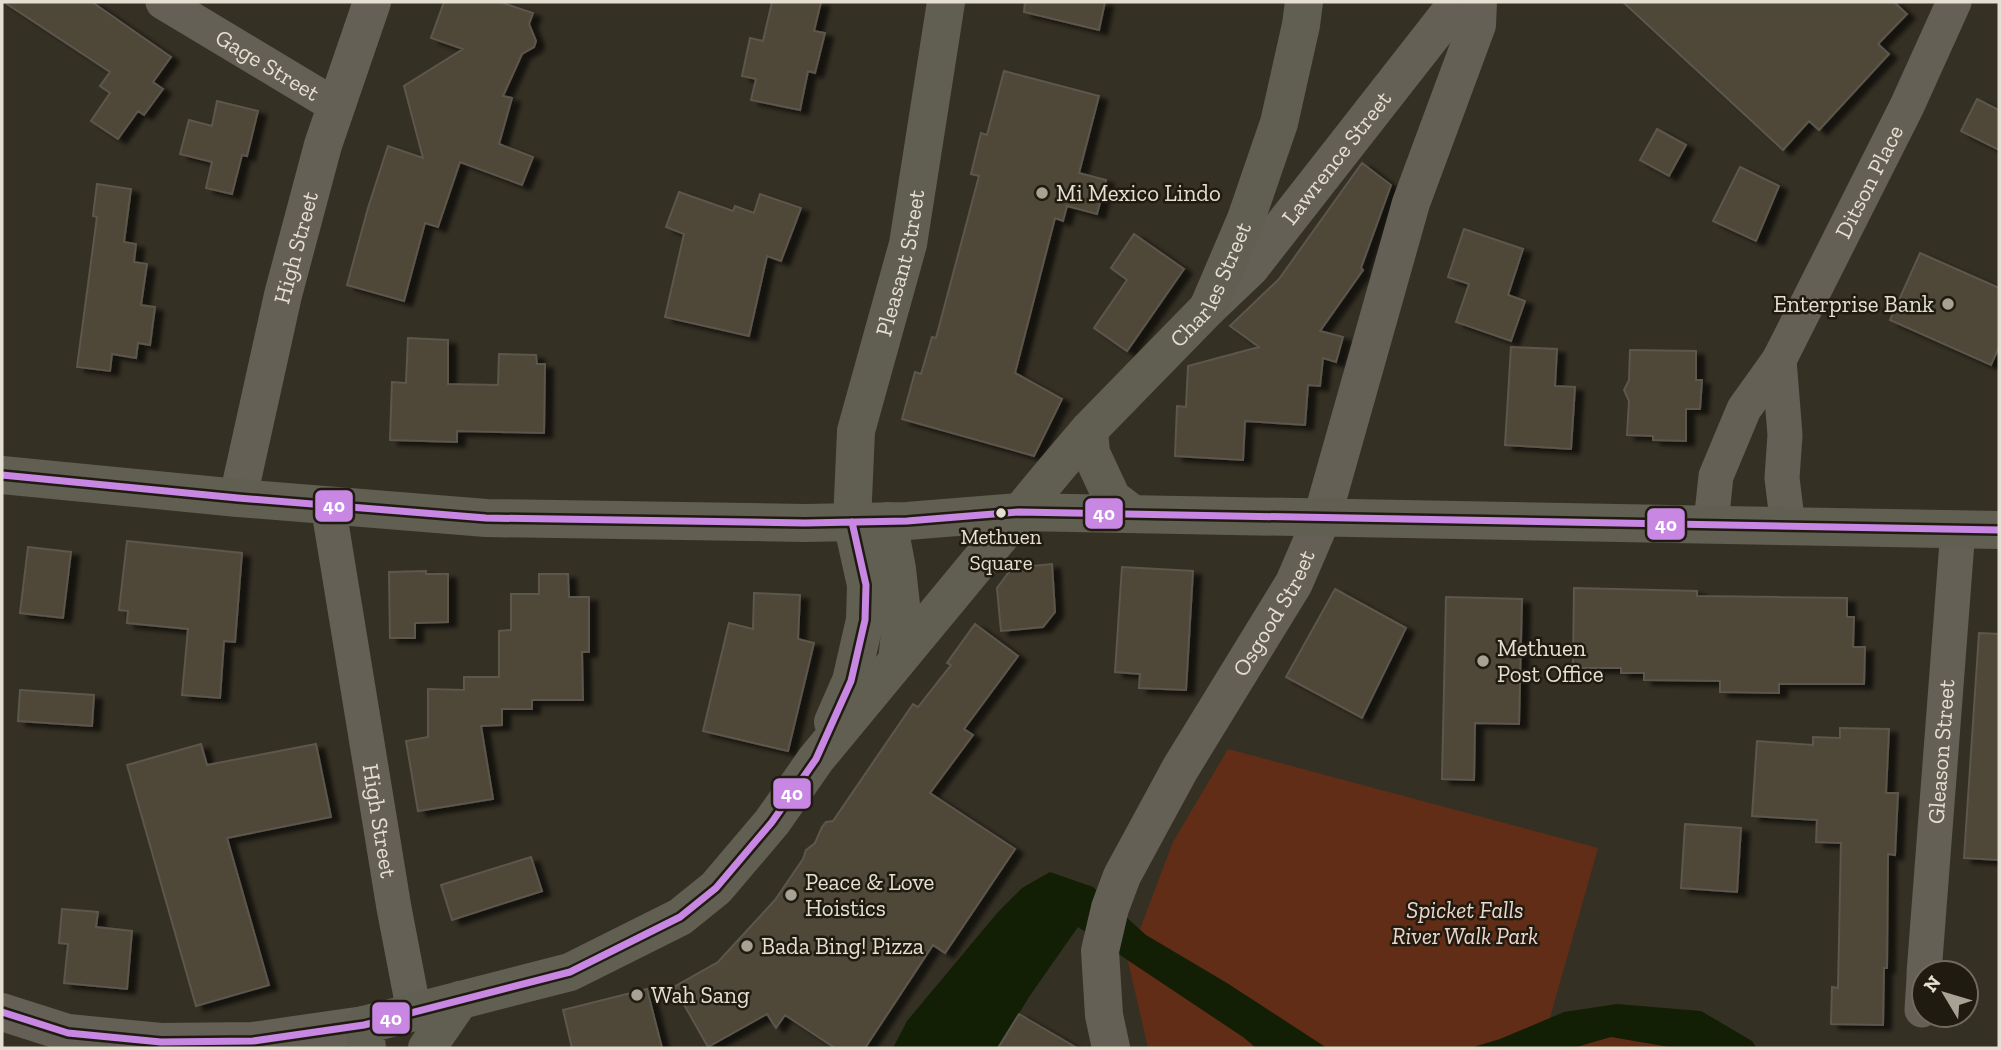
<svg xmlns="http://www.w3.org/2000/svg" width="2001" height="1050" font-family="'Zilla Slab',serif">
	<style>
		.green { fill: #622d16 }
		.water { fill: #131f05 }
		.building { fill: #504638; stroke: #5c564d; stroke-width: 2; filter: url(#shadow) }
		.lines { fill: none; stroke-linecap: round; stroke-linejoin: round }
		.minor { stroke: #646056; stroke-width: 35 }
		.tertiary { stroke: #646056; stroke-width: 38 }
		.secondary { stroke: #646056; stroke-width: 38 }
		.primary { stroke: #615e52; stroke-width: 38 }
		.bus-1-casing { stroke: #201b11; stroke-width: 12 }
		.bus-1 { stroke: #c787e3; stroke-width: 7 }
		.poi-dot { fill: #a7a294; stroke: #201b11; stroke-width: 2.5 }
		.bus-dot { fill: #e5dfd1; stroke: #201b11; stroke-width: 2.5 }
		.labels { text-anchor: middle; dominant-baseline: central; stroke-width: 5; stroke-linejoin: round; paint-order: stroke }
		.bus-label { font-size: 21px; fill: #e5dfd1; stroke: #201b11 }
		.street-label { font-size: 23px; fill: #e5dfd1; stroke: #201b11 }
		.poi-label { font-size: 23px; fill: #e5dfd1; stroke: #201b11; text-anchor: start }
		.park-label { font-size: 23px; font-style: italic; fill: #efd6cc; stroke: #201b11 }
		.line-badge { stroke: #201b11; stroke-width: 2.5 }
		.badge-label { font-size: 19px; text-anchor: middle; font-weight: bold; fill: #fff }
	</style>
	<defs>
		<filter id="shadow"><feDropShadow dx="8" dy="4.5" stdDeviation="2" flood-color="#0009"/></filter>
	</defs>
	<rect width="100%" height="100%" fill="#353024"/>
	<!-- green -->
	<path class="green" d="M1228,749L1598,848L1545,1035L1576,1019L1730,1048H1148L1128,961L1173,842Z"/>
	<!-- water -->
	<path class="water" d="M1050,872L1093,887L1146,935L1227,983L1327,1048H1256L1243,1037L1078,927L1029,997L998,1048H893L907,1021L998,912L1022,888Z
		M1617,1004L1701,1011L1752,1041L1757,1048H1675L1611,1037L1573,1048H1470L1500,1039L1564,1012Z"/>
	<!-- building -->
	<path class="building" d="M4,2H92L171,57L153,82L163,89L144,115L138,111L118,139L91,121L110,93L100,86L110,72Z
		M444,2H500L533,13L529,24L536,41L534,47L522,54L503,96L512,98L499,144L533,157L522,185L460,162L438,227L425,223L404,301L347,285L368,208L388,146L423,158L404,86L463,49L431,38Z
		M772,2H821L814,31L825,33L815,73L808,71L800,110L751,100L756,79L742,76L750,38L763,41Z
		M1025,2H1105L1099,30L1024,12Z
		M1623,2H1894L1907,14L1878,44L1889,54L1819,130L1809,121L1783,150Z
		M1004,71L1099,96L1079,173L1106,180L1097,214L1067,206L1063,221L1055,218L1015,373L1062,399L1034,456L902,419L915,372L921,374L932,337L936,338L979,176L971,174L981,133L987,135Z
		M1977,99L1999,110V150L1961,131Z
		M217,101L258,111L247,156L242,155L232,194L206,188L212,162L180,154L189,120L212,126Z
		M1657,129L1686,145L1669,176L1640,160Z
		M1362,163L1391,185L1361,268L1363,270L1320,331L1343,337L1336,362L1323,358L1320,386L1308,385L1305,425L1245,421L1243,460L1175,456L1177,406L1186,407L1188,366L1259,347L1230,326L1279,279Z
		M1740,167L1779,186L1756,241L1713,221Z
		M97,184L131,189L124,242L136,244L134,262L147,264L141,305L155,307L150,345L138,343L136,358L112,354L110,371L77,367L97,217L93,216Z
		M679,192L733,211L735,206L754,213L760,194L801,208L781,261L767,256L749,336L665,317L684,234L666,227Z
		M1464,229L1523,249L1508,295L1525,301L1511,341L1456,322L1469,284L1448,277Z
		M1134,234L1184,269L1127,351L1094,328L1127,280L1111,268Z
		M1920,253L1999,288V347L1991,365L1890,320Z
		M408,338L448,340V384L498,385L499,354L536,355L537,364H545L544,433L457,431V442L390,440L392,382L406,383Z
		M1511,347L1557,349L1555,386L1575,387L1571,449L1505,445Z
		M1630,350L1696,351V380H1702L1700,409H1686V441L1653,440V436L1627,435L1629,401L1624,390L1629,380Z
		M127,541L242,553L235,642L224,641L220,698L182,695L188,629L127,623L128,611L119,610Z
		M28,547L71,552L63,618L20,613Z
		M1052,564L1055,612L1043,627L1001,631L997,588L1012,568Z
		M1122,567L1193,571L1186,690L1139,688L1140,674L1115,672Z
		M426,571V574H448V622L415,623V638H390L389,572Z
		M539,574H568L569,597H589V652H582L583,700H532V709H502V725L481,726L493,799L418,811L406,741L428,737V689L464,690V677H499V631L511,630V594H539Z
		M1574,588L1697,591V596L1847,598V617H1854L1853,647H1865L1864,684H1779V693L1720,692V681L1644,680V673H1621V668H1573Z
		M1335,589L1406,628L1362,718L1286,677Z
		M754,593L800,595L798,639L814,643L788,751L703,731L729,623L753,629Z
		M1446,597L1522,599L1519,724L1475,723L1474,780L1442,779Z
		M975,624L1018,656L964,729L973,735L930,793L1015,849L945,953L933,945L865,1048H835L785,1015L776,1028L767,1014L708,1047L674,987L718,962L775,900L803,859L806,850L815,843L822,827L826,822L833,821L913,704L918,707L951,665L947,663Z
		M1979,633L1999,634V860L1964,858Z
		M20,690L94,695L92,726L18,721Z
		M1840,728L1889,729L1886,793H1898L1895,855L1888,854L1887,968H1884L1883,1025L1831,1024L1832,987L1838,988L1841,843L1816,842L1817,820L1752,816L1757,741L1813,745V737L1840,738Z
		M201,744L207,765L316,744L331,817L227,838L269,985L196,1006L127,765Z
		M1685,824L1741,828L1737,892L1681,888Z
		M531,857L542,891L452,920L441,885Z
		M62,909L98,912L96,927L132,931L127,989L64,983L68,944L59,943Z
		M647,989L662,1048H572L563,1010Z
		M1019,1014L1077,1048H998Z"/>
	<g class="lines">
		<!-- minor -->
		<g class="minor">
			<path id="s1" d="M163,2L336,106"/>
			<path d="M1779,360L1785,435L1782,478L1788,527"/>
			<path id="s2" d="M328,505L394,908L414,1012"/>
			<path id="s3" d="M1711,523L1716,476L1744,409L1779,360L1907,106L1954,2"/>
			<path id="s4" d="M1924,973L1958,529"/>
			<path d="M1922,1010L1924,978"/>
		</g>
		<!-- tertiary -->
		<path class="tertiary" id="s5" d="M238,498L283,295L323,145L372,2"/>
		<!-- secondary -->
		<g class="secondary">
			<path id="s6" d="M1208,308L1250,268L1458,2"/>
			<path d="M2,1012L68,1033L161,1042L253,1041L364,1025"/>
			<path id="s7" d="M1111,1048L1104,1015L1100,951L1110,908L1122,876L1180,769L1294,583L1322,518L1411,203L1477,25L1478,2"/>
		</g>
		<!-- primary -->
		<g class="primary">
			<path d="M1089,430L1091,453L1112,498L1133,514"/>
			<path d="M2,475L238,498L486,518L805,523L907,521L1019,512L1999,530"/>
			<path d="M888,521L897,569L902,614L897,661"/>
			<path id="s8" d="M833,722L851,681L865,620L866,585L852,522L856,431L908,244L946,2"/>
			<path id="s9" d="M367,1048L364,1025L570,972L680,917L716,888L772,822L816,759L1055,470L1089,430L1208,308L1246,219L1279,123L1301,25L1304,2"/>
			<path d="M427,1048L460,1000"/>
		</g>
		<!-- bus-1 casing -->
		<g class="bus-1-casing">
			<path id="bus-1" d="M2,475L238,498L486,518L805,523L907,521L1019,512L1999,530
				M2,1012L68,1033L161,1042L253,1041L364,1025L570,972L680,917L716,888L772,822L816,759L851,681L865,620L866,585L852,522"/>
		</g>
		<!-- bus-1 -->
		<use href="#bus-1" class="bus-1"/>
	</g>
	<!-- markers -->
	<g class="poi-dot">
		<circle cx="1042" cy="193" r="7"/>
		<circle cx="1948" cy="304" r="7"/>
		<circle cx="1483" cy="661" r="7"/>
		<circle cx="791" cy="895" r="7"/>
		<circle cx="747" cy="946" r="7"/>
		<circle cx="637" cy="995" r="7"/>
	</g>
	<circle class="bus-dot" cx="1001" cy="513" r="6"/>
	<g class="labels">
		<!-- bus labels -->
		<g class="bus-label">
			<text x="1001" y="536">Methuen<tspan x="1001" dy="26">Square</tspan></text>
		</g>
		<!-- street labels -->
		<g class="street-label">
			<text stroke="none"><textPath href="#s1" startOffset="122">Gage Street</textPath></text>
			<text stroke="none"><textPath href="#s6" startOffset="198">Lawrence Street</textPath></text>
			<text stroke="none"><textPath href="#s3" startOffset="380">Ditson Place</textPath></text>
			<text stroke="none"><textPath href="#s5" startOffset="257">High Street</textPath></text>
			<text stroke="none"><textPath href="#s8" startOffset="472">Pleasant Street</textPath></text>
			<text stroke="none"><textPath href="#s9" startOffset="1188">Charles Street</textPath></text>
			<text stroke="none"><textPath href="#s7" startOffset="480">Osgood Street</textPath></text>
			<text stroke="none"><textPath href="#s4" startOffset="222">Gleason Street</textPath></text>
			<text stroke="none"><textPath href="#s2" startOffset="320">High Street</textPath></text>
		</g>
		<!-- poi labels -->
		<g class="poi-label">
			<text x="1056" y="193">Mi Mexico Lindo</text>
			<text x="1934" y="304" text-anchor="end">Enterprise Bank</text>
			<text x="1497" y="648">Methuen<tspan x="1497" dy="26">Post Office</tspan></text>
			<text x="805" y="882">Peace &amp; Love<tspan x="805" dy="26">Hoistics</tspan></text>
			<text x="761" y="946">Bada Bing! Pizza</text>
			<text x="651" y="995">Wah Sang</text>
		</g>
		<!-- park labels -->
		<g class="park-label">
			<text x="1465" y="910">Spicket Falls<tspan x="1465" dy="26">River Walk Park</tspan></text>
		</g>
	</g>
	<g class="line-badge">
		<rect x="314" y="489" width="40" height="34" rx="7" fill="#c787e3"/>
		<rect x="1084" y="497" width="40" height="33" rx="7" fill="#c787e3"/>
		<rect x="1646" y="507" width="40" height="34" rx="7" fill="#c787e3"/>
		<rect x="772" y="777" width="40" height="33" rx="7" fill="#c787e3"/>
		<rect x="371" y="1001" width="40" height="34" rx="7" fill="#c787e3"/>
	</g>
	<g class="badge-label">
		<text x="334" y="512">40</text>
		<text x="1104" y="520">40</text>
		<text x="1666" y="531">40</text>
		<text x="792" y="800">40</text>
		<text x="391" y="1025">40</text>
	</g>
	<!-- border -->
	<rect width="2001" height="1050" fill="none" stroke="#e5dfd1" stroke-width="7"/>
	<!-- north arrow -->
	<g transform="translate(1945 994) rotate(308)"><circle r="33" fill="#201b11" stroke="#6f695e" stroke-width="2"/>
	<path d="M0-5L12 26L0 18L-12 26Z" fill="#a7a294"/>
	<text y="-10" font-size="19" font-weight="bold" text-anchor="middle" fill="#e5dfd1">N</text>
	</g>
</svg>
